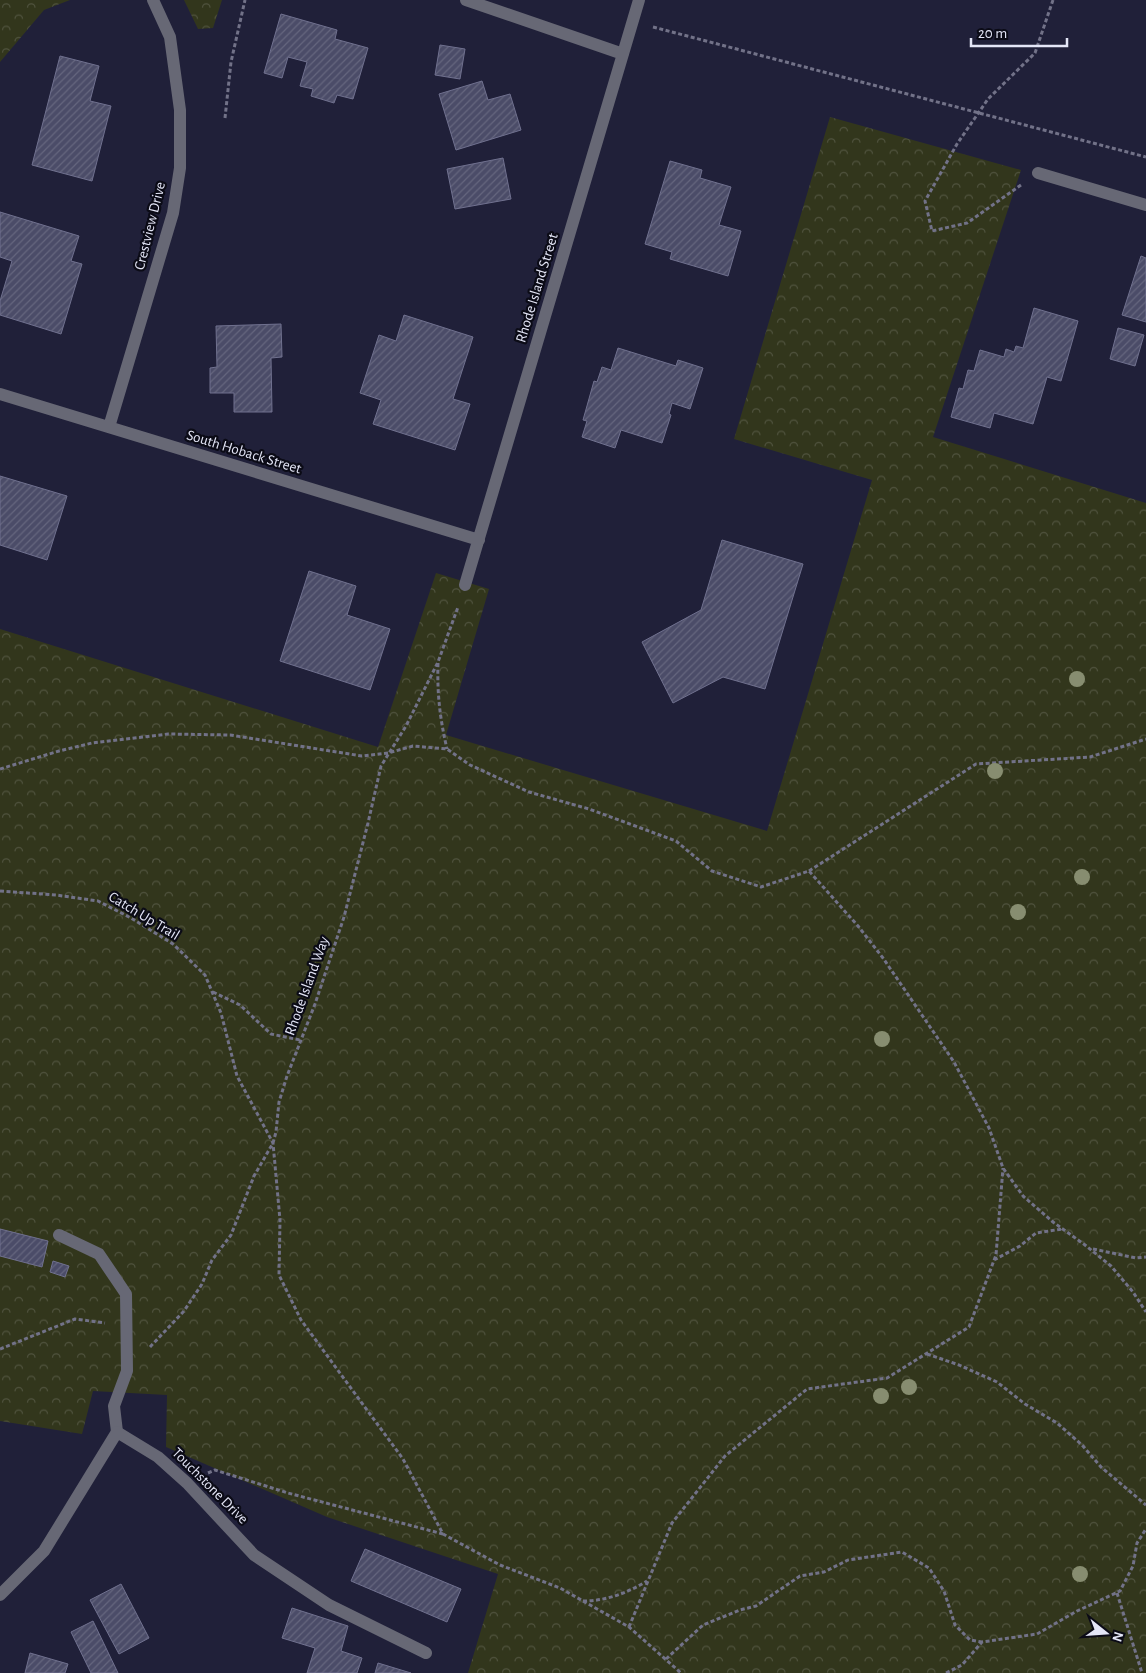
<svg xmlns="http://www.w3.org/2000/svg" width="1146" height="1673" font-family="'Alegreya Sans',sans-serif">
	<style>
		.park { fill: url(#park-crowns) }
		.building { fill: url(#building-hatch); stroke: #70718f }
		.lines { fill: none; stroke-linecap: round; stroke-linejoin: round }
		.path { stroke: #727288; stroke-width: 3; stroke-dasharray: 4 2.5; stroke-linecap: butt }
		.service { stroke: #676875; stroke-width: 12 }
		.minor { stroke: #676875; stroke-width: 12 }
		.tree { fill: #878d70 }
		.labels { text-anchor: middle; dominant-baseline: central; stroke-width: 4.5; stroke-linejoin: round; paint-order: stroke }
		.street-label { font-size: 15px; fill: #e4e6f7; stroke: #0b0b16 }
	</style>
	<defs>
		<pattern id="park-crowns" width="20" height="18" patternUnits="userSpaceOnUse" patternTransform="scale(1.25)"><rect width="20" height="18" fill="#32361c"/><path d="M2 6a3 3 0 1 1 6 0M12 15a3 3 0 1 1 6 0" fill="none" stroke="#50533e"/></pattern>
		<pattern id="building-hatch" width="6" height="6" patternUnits="userSpaceOnUse" patternTransform="scale(1.25)"><rect width="6" height="6" fill="#4b4c68"/><path d="M-1 1l2-2M0 6l6-6M5 7l2-2" fill="none" stroke="#65667e"/></pattern>
	</defs>
	<rect width="100%" height="100%" fill="#202039"/>
	<!-- park -->
	<path class="park" d="M0,0H70L44,10L0,62Z
		M184,0H222L213,28L198,29Z
		M830,117L1021,170L933,437L1146,503V1673H468L498,1574L327,1517L166,1447L167,1395L93,1391L82,1434L0,1421V629L378,747L436,573L489,589L446,735L767,831L872,480L734,439Z"/>
	<!-- building -->
	<path class="building" d="M281,14L337,30L335,39L368,48L353,99L337,95L334,103L311,96L313,89L300,86L307,62L288,57L282,78L264,73Z
		M440,45L465,49L460,79L435,75Z
		M60,56L99,66L90,101L111,106L92,181L32,165Z
		M482,81L488,100L510,94L521,130L456,150L439,94Z
		M503,158L511,199L455,209L447,169Z
		M670,161L702,170L700,178L731,187L719,225L741,231L728,276L670,259L672,252L645,244Z
		M0,212L79,236L71,261L82,264L61,334L0,315V301L12,261L0,257Z
		M1141,256L1146,258V322L1122,315Z
		M1034,308L1078,321L1061,381L1047,377L1033,424L994,413L990,428L951,417L959,388L963,389L968,370L974,371L980,350L1004,357L1006,349L1014,352L1016,346L1023,348Z
		M404,315L473,337L453,399L470,404L455,450L373,424L381,400L360,393L379,335L396,341Z
		M281,324L282,357L271,358L272,412H234V393H210V368L217,367L216,326Z
		M1118,328L1144,335L1135,366L1110,359Z
		M618,348L676,366L678,360L703,368L690,409L672,403L669,414L671,415L662,443L621,430L615,448L582,437L587,421L583,420L594,381L597,382L602,367L611,370Z
		M0,476L67,496L47,560L0,545Z
		M722,540L803,564L765,689L723,677L673,703L642,642L701,610Z
		M309,571L356,586L347,615L390,629L370,690L280,661Z
		M0,1229L48,1241L42,1267L0,1256Z
		M53,1261L69,1266L65,1277L50,1272Z
		M365,1549L461,1589L447,1622L351,1581Z
		M121,1584L149,1638L119,1654L90,1600Z
		M292,1608L348,1626L341,1651L362,1658L357,1673H307L315,1648L282,1638Z
		M93,1621L118,1673H91L71,1632Z
		M30,1653L68,1664L65,1673H25Z
		M378,1663L411,1673H375Z"/>
	<g class="lines">
		<!-- path -->
		<path class="path" d="M653,27L1146,157
			M225,118L231,62L245,0
			M1021,185L967,223L932,231L925,201L957,144L988,99L1035,53L1053,0
			M438,663C437,694 440,719 447,749
			M0,769L59,751L92,743L168,734L230,735L362,756L388,753L413,746L447,749L470,765L529,792L589,809L676,841L712,871L761,887L809,871L858,926L883,958L954,1062L989,1128L1003,1168L1023,1196L1053,1222L1085,1245L1111,1266L1133,1292L1146,1312
			M809,871L976,764L1090,757L1146,739
			M0,891L56,895L98,901L131,918L173,944L205,975L221,1013L237,1076L273,1143L280,1220L279,1275L301,1320L403,1459L443,1534L500,1565L560,1588L629,1627L681,1673
			M213,992L240,1005L271,1034L300,1040
			M1093,1249L1136,1258L1146,1257
			M994,1260L1020,1246L1036,1233L1062,1229
			M150,1347L184,1311L202,1284L212,1260L231,1235L254,1176L273,1143L276,1132L279,1102L287,1076L315,1004L344,917L368,823L381,766L406,726L438,662L458,607
			M0,1349L75,1319L105,1323
			M927,1354L959,1365L997,1382L1025,1404L1057,1423L1082,1445L1101,1467L1146,1505
			M208,1473L215,1470L288,1493L443,1534
			M1117,1593L1142,1673
			M583,1601C606,1601 627,1593 647,1581
			M629,1627L672,1523L725,1456L807,1389L887,1378L969,1327L996,1255L1003,1168
			M666,1659L703,1625L740,1610L756,1606L800,1576L824,1572L848,1560L902,1552L929,1568L944,1591L955,1625L970,1640L982,1642
			M946,1673L962,1665L982,1642L1037,1634L1077,1611L1120,1591L1133,1566L1137,1543L1146,1529"/>
		<!-- service -->
		<path class="service" d="M59,1235L99,1254L126,1294L127,1371L114,1406L117,1432"/>
		<!-- minor -->
		<path class="minor" d="M466,0L623,54
			M1038,173L1146,205
			M0,394L479,540
			M109,427L173,213L180,168V110L170,37L153,0
			M465,585L639,0
			M0,1595L44,1551L117,1432L158,1457L187,1483L254,1555L329,1605L426,1653"/>
	</g>
	<!-- trees -->
	<g class="tree">
		<circle cx="1077" cy="679" r="8"/>
		<circle cx="995" cy="771" r="8"/>
		<circle cx="1082" cy="877" r="8"/>
		<circle cx="1018" cy="912" r="8"/>
		<circle cx="882" cy="1039" r="8"/>
		<circle cx="909" cy="1387" r="8"/>
		<circle cx="881" cy="1396" r="8"/>
		<circle cx="1080" cy="1574" r="8"/>
	</g>
	<g class="labels">
		<!-- street labels -->
		<g class="street-label">
			<text transform="translate(150 226) rotate(-76)">Crestview Drive</text>
			<text transform="translate(537 288) rotate(-73)">Rhode Island Street</text>
			<text transform="translate(244 452) rotate(17)">South Hoback Street</text>
			<text transform="translate(144 916) rotate(31)">Catch Up Trail</text>
			<text transform="translate(307 986) rotate(-70)">Rhode Island Way</text>
			<text transform="translate(210 1486) rotate(45)">Touchstone Drive</text>
		</g>
	</g>
	<!-- north arrow -->
	<g transform="translate(1106 1633) rotate(107)" stroke="#0b0b16" stroke-width="4" paint-order="stroke">
	<path d="M0-4L9 19L0 12L-9 19Z" fill="#e4e6f7"/>
	<text y="-8" font-size="14" font-weight="bold" text-anchor="middle" fill="#e4e6f7">N</text>
	</g>
	<!-- scale -->
	<path d="M971 38v8h96v-8" fill="none" stroke="#e4e6f7" stroke-width="2.5"/>
	<text x="978" y="38" font-size="15" fill="#e4e6f7" stroke="#0b0b16" stroke-width="4" paint-order="stroke">20 m</text>
</svg>
